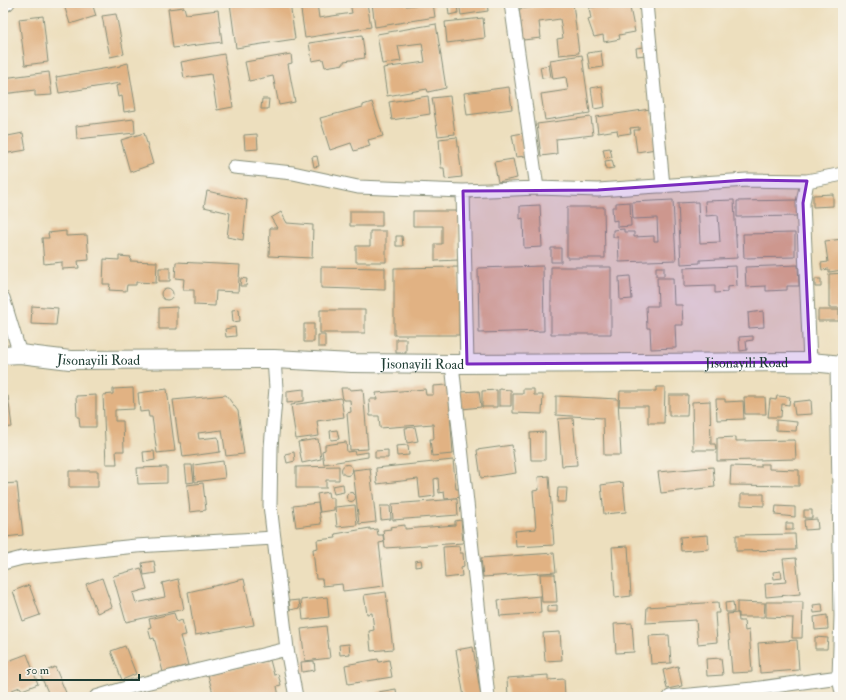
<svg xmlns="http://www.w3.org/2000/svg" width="846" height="700" font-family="'IM FELL Double Pica',serif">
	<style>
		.building { fill: #e1b283 }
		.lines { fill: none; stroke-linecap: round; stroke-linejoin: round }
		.street-casing { stroke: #868e79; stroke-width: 15 }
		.secondary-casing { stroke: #868e79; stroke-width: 20 }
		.street { stroke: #fff; stroke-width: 13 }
		.secondary { stroke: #fff; stroke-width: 18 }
		.marked { fill: #7b2cbf; fill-opacity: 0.2; stroke: #7b2cbf; stroke-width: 3; stroke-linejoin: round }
		.labels { text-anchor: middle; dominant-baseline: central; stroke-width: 3; stroke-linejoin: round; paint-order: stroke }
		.street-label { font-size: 14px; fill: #1f3d34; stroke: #f7f3e8 }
	</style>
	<rect width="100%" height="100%" fill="#f7f3e8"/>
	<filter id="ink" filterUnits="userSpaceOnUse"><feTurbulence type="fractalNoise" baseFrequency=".025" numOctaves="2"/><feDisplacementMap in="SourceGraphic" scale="8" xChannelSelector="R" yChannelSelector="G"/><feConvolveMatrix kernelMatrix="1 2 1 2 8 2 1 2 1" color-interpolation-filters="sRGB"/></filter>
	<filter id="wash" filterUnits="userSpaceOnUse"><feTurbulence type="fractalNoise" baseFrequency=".012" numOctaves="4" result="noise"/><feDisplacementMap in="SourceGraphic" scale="16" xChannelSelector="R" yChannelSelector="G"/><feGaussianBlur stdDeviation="0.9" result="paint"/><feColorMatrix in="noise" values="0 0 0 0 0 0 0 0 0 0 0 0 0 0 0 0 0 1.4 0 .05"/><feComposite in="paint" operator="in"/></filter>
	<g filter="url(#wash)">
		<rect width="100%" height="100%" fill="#eddfbe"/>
		<g id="blocks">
			<!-- building -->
			<path class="building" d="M71,3H92L96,16L70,24L64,5Z
				M230,3H290L295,39L236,48Z
				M300,3H317L319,18L352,13L350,3H367L371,27L305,38Z
				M372,3H406V6L433,3L435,17L375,27Z
				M459,3H487L488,11L461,15Z
				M519,3H540V4L520,7Z
				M573,3L579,53L559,55L557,39L563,38L560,19L539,22L541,38L523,40L519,9Z
				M598,3H607V7L620,3H629L635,32L619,35L620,39L604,42L603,35L594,37L588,20L591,19L589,8L599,6Z
				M457,5L458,13L449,15L448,6Z
				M184,7L186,14L218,10L222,42L173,48L168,9Z
				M116,14L124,54L110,57L102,16Z
				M43,16L48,62L25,65L19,19Z
				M483,18L485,38L447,43L445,22Z
				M436,24L446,88L428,92L427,89L387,96L383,68L425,62L422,43L398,46L401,61L382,64L377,34Z
				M362,35L365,58L344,61V64L325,67L323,59L312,61L309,43Z
				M644,47L645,55L637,56L636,48Z
				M601,51L603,67L590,69L587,53Z
				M224,54L233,107L217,110L211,74L184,78L181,62Z
				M291,54L292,63L288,64L295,102L279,105L273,76L249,81L245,62Z
				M582,55L590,113L545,120L541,94L568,90L566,77L553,79L550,60Z
				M128,63L136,110L124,112L122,96L118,97L116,86L120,85V83L59,93L56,77L120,66V65Z
				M549,65L551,77L542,78L540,67Z
				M49,72L52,95L35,96V90L3,94V78Z
				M602,86L605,107L594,109L591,88Z
				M509,87L512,109L467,115L464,93Z
				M428,96L430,114L392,120L389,102Z
				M450,96L455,134L438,136L432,98Z
				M262,99H269L268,109H261Z
				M372,102L383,136L368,140L370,146L354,151L351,143L330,150L320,118L363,107V105Z
				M650,109L656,149L637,152L634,130H639V127L630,128L631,133L618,135L617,130L598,133L596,117Z
				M591,117L593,135L556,139L557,154L541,156L537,124Z
				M134,119L135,133L77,139L76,126Z
				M23,133L26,150L3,154V137Z
				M144,133L153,164L130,172L121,140Z
				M523,133L526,156L516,157L512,135Z
				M257,134L258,149L245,150L244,135Z
				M457,137L462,177L445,179L444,168H441L439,139Z
				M610,148L612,157L605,158L603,149Z
				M317,156L319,166L314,167L312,157Z
				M513,159L517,178L498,182L494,162Z
				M612,160L614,168L606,169L605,161Z
				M207,191L247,200L243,240L227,237L230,213L204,207Z
				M833,194V206L813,207V195Z
				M673,200L676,260L619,262L618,237H613V230L624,229V232H634V237L654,236V241H658L657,218L633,219L632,202Z
				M734,200L737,258L700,260V263L681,264L678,203L698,202L700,243L720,242L718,215L706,216L705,201Z
				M798,200V216L737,217V201Z
				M630,202L631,226L617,227V220L613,221L612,207H616V203Z
				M540,205L542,247L524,248L523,218L520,219V206Z
				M567,207H604L605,258H567Z
				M350,211H382V226H350Z
				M413,211H459V260L435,261V244H442V226H413Z
				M281,212L287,223L313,225L312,258L269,256L270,228H277L271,218Z
				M66,231V236L87,235L89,260L78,261L79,268L62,269V262L44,264L42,238H49L48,233Z
				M370,231H386V262H356V246H370Z
				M795,233V257L744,258L743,234Z
				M396,236H402L403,246H396Z
				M843,239V270L829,272V269L822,270L821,263L828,262L825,241Z
				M551,248H561V262H551Z
				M119,256L131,257L130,261L157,262L156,283L136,282V285H127L126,291L109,290L110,284H103L104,259L119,260Z
				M176,262L240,265L238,292L216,291L215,306L194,305V290H183L184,279L175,278Z
				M798,265L799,286H787V290L766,291V286L746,287L745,267Z
				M543,266L544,331L479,333L478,268Z
				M736,266L737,286L727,287V292L715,293V286L684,287V268Z
				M321,267L385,268V290L321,288Z
				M459,267V335H394V268Z
				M551,267H611V334H551Z
				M656,267H664V276H656Z
				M159,268H170V281H159Z
				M843,273V308H829V274Z
				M630,276L632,299L620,300L619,277Z
				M241,278L247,279L246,286H240Z
				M657,278H673L674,305H682L683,325H675L676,348L651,349L650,328H647L646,306H658Z
				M815,279H821V287H815Z
				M161 294a6 6 0 1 1 12 0a6 6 0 1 1-12 0Z
				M32,306L58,308L56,325L31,324Z
				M177,307V329H159V308Z
				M239,309L240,321L233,322L232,310Z
				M320,310H365V333H320Z
				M818,310H839V321H818Z
				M763,311L764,327L749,328L748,313Z
				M304,324H314V342H304Z
				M235,327L236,336L226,337L225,329Z
				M318,335H325V347H318Z
				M753,336V340L746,341L747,350L740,351L739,337Z
				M396,339H406V353H396Z
				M448,385L453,454L432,456L430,439H434L433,424L380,428L379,416H370L369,399H377L376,393L425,389L426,395H433V386Z
				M656,387H665L664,423H648V406H619L620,391H656Z
				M133,388L134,409L115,410V421H123L124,451H116L117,464H106L103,395L113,394V389Z
				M341,388H350V390L363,389L368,449L350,450L347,413L351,412L350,400H343Z
				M167,389L175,451L157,453L152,417H149L148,411L140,412L138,393Z
				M304,389V401L287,403V391Z
				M499,389L511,390V406H499Z
				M523,389H534V395H543L542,414L513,413V394H523Z
				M497,390V407H482V391Z
				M479,391L481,407L462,409L460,392Z
				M96,395V427H80L79,417H77L76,396Z
				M226,395L238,411L244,454L226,456L222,430L198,433L199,439L218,437L220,452L183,457L181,443H179L173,400Z
				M669,395H688L687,416H669Z
				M3,396H8L12,427L3,428Z
				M556,396L618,399L621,455H604L603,418L556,415Z
				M777,396L790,397L789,405L782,404L781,417H768L770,399L776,400Z
				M744,397H765L766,414H745Z
				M341,398L344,417L317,421L319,436L296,439L291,405Z
				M716,399H725V402L743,401L744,419L717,420Z
				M811,400L812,414L795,415L793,402Z
				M710,401L711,444H715L716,450H693L692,402Z
				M573,418L577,465L562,466L558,419Z
				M776,420L797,422L796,431L776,430Z
				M415,427L418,441L407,443L405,428Z
				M337,430L339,439L331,440L330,431Z
				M545,432V460H531L530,433Z
				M736,437V441L795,440L796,459L717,461V438Z
				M318,439L321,459L302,463L298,442Z
				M346,442L347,452L354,451L355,454L368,452V457L324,464L322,451L325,450V445Z
				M408,445L409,455L397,456L396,446Z
				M512,445L516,473L481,478L477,450Z
				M388,450V458H375V451Z
				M154,451L155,460L144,462L143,452Z
				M294,452L295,461L287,463L285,454Z
				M453,460L456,489H461L462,497L445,499L444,492L439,493L438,478L434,479L435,496L420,498L418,479L377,484L376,468Z
				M223,461L225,478L195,482L194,465Z
				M761,464H769V469L799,470V486L730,485L731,466L761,467Z
				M341.5 470a5.5 5.5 0 1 1 11 0a5.5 5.5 0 1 1-11 0Z
				M185,465H192L194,482L187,483Z
				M339,466V480H326V488H296V467Z
				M167,467V483L138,484L137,468Z
				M713,467L715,487L661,493L658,472Z
				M370,468L376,522L359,524L353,470Z
				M69,471H98V487H69Z
				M549,476L554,545L516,547L515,531L536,529L533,491L539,490L538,477Z
				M623,482L626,512L604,514L601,485Z
				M17,483L23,535L5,537L3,516V484Z
				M203,483L206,510L190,512L187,485Z
				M343,484L344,492L334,494L332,486Z
				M558,488H567L566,502H557Z
				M328,492L329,498H334V510L320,512L317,494Z
				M346.5 497a4.5 4.5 0 1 1 9 0a4.5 4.5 0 1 1-9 0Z
				M741,494H764V506L741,505Z
				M457,499L458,515L393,520L392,504Z
				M318,503L321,524L296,527L293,506Z
				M355,505L357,525L337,527L335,507Z
				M380,506H390L391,519L381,520Z
				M776,506L795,507V517L775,515Z
				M804,510H812V518H804Z
				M817,519L818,529L805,530L804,520Z
				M461,520L463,543L385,548L383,530L391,529L390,527L405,525V529L455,525V521Z
				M786,523H793V530H786Z
				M370,528V530L377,529L378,535H383L384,542L379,543L384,586L343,591L342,584L323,586L322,579H316L313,549L318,548L317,540L336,538L335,534Z
				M795,534L796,550L736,551V535Z
				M708,535L709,549L681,551L680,537Z
				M459,546L460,553H463L464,566L461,567L462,576L445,578L443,547Z
				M628,546L631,596L615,598L612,547Z
				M554,553L556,572L483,577L481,558Z
				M796,558L800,594L766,597L765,584L786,582L783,559Z
				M421,560L422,566L415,567V561Z
				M154,561L156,573L144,575L142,563Z
				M141,568L147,589L133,593L136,603L165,597L162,583L178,579L184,609L126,622L113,576Z
				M781,571L782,578L774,579L773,572Z
				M540,574H555L557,602H542Z
				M102,578L112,607L97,613L86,584Z
				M244,579L254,625L195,635L188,592Z
				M29,585L40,615L23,621L13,591Z
				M386,592L393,649L371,651L369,631L374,630L372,613L367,614L364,595Z
				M540,596L541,613L500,616L498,600Z
				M327,597L329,617L303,620L301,600Z
				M299,600L300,608L290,610L289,601Z
				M718,602L719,613H715L717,642L698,644L696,620L646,623L647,607Z
				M733,602L734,612H726L725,603Z
				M737,602L765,603L764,617H739V613H737Z
				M766,602H803L802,638H792L793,618L766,617Z
				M822,604L823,612L814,613L813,605Z
				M557,605V612H547V606Z
				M174,613L177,622L182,620L186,635L180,636L188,665L163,672L154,638L151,639L148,628L151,627L149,619Z
				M738,613L739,621H744L745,631L749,630L752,672L732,673L727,614Z
				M827,615L828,629L815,630L814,617Z
				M632,623L634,652L616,653L614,624Z
				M326,626L330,658L305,661L301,629Z
				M560,632L562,660L545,661L543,633Z
				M669,635L671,663L651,664L649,636Z
				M815,637L828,638L827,649H815Z
				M797,640L799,670L760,673L758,643Z
				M349,644L350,654L340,655L339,645Z
				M125,646L136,674L122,680L111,651Z
				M473,647L481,697H464L456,650Z
				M27,654L38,684L22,690L20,687L12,690L13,693L3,697V663Z
				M721,658L723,675L707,676L706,659Z
				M378,659L379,662L389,660L392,677L348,684L345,665Z
				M270,660L274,675L278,674L281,685L277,686L279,697H214L208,675Z
				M314,661L315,670L302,672L301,662Z
				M678,666L682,686L667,689L663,670Z
				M55,667L67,695L63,697H50L40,674Z
				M548,675V680L564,679L565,696L508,697L507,678Z
				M396,689L397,697H378V692Z"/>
		</g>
	</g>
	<g filter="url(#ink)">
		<use href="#blocks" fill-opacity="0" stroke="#868e79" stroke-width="1"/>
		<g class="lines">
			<!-- street casing -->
			<g class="street-casing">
				<path id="street" d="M511,3L537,188
					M646,3L663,186
					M3,6L8,3
					M234,167L293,173L358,187L463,191L537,188L598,190L747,180L807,181L803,203L810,362
					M807,181L843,174
					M463,191L467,364
					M3,298L20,354
					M274,359L276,388L271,447L270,505L287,649L296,697
					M452,364L488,697
					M837,365L841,616L839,677L843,697
					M3,563L22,558L136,546L274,538
					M96,697L133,686L287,649
					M670,697L753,689L839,677"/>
			</g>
			<!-- secondary casing -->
			<g class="secondary-casing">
				<g id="secondary">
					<path id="s1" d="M3,355L20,354L70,360L274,359L352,363L452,364L810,362L843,365"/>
				</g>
			</g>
			<!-- street -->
			<use href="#street" class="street"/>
			<!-- secondary -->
			<use href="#secondary" class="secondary"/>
		</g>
	</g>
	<!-- marked area -->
	<path class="marked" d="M747,180L807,181L803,203L810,362L467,364L463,191L598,190Z"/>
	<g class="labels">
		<!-- street labels -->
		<g class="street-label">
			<text stroke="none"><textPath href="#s1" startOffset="96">Jisonayili Road</textPath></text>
			<text stroke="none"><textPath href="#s1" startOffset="744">Jisonayili Road</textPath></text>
			<text stroke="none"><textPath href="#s1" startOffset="420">Jisonayili Road</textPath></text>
		</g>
	</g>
	<!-- margin -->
	<rect width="846" height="700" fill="none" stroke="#f7f3e8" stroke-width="16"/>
	<!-- scale -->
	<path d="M20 674v6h119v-6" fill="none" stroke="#1f3d34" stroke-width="2"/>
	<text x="26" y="674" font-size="12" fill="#1f3d34" stroke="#f7f3e8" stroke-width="3" paint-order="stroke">50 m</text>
</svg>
